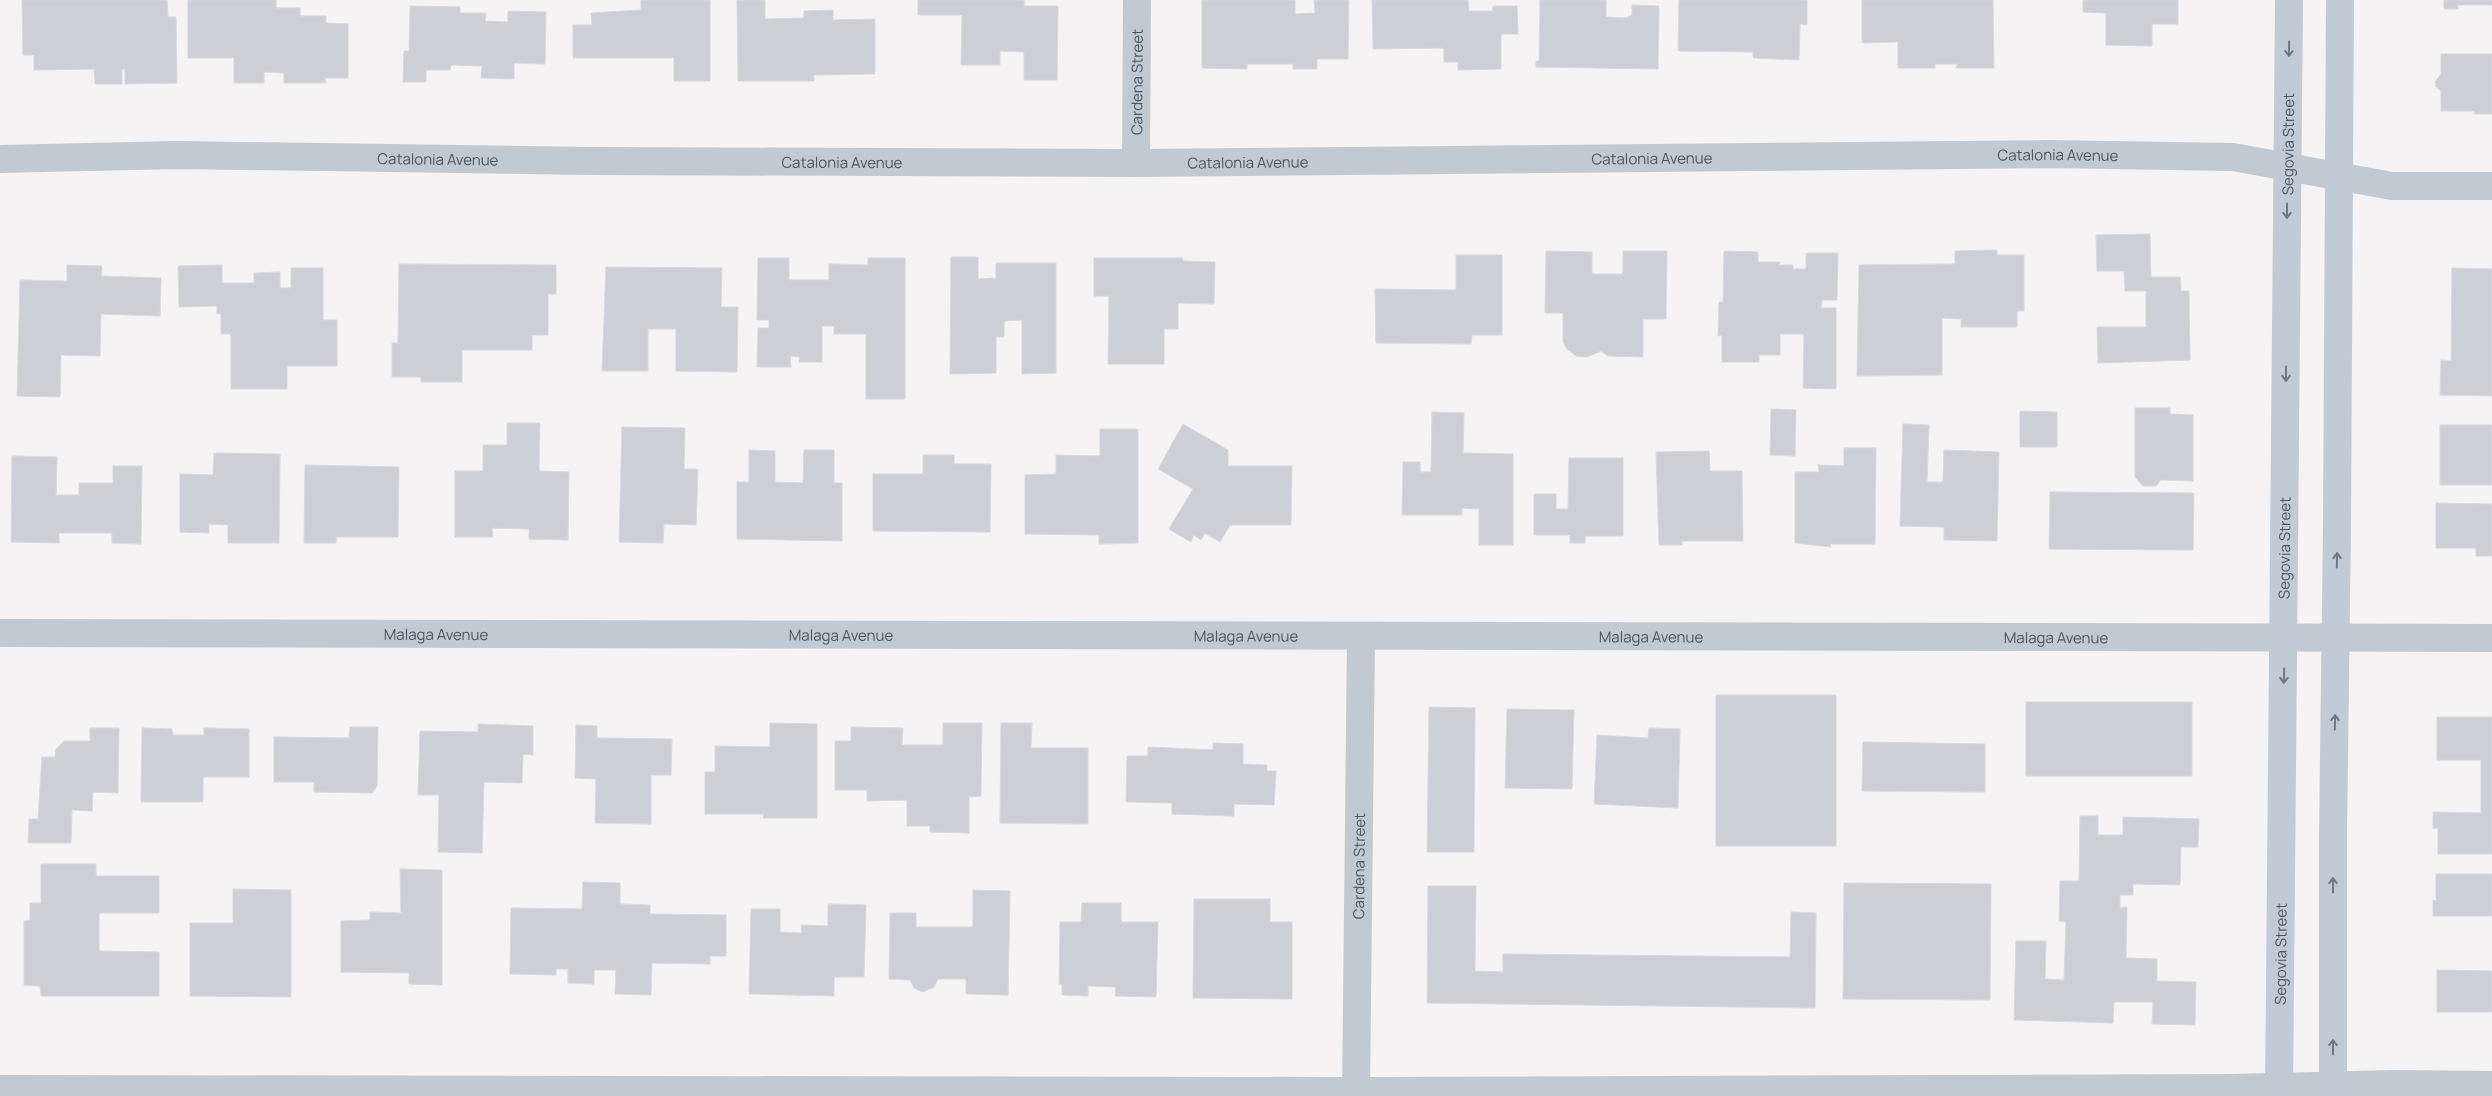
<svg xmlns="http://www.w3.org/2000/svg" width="2492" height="1096" font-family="Manrope,sans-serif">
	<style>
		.building { fill: #cdcfd5; stroke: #d7d9de }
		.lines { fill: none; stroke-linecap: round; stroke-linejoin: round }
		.street { stroke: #c1cad2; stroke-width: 28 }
		.secondary { stroke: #c1cbd6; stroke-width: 28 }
		.oneway { stroke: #6e7984 }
		.labels { text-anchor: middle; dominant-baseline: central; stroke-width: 4; stroke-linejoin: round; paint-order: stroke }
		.street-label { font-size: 15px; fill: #4a5661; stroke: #fff }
	</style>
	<rect width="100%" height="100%" fill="#f5f3f3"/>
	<!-- building -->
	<path class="building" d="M22,0H167L168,17H176L177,83L125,84V69H122V84H95L94,69L34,70V55H23Z
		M188,0H276V8H300V16H326V23L348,24V78H325L326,83H284V73L264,72V83H234V58H188Z
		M641,0H710V81H674V58H573V25H592L591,13L641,10Z
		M737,0H765V19L804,18V11L833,10V20L875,19V74L814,75V81H738Z
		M918,0H1024V6H1058L1057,80H1024V52L1000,51V65H961L962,15H918Z
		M1202,0H1295V14L1315,13L1314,0H1349L1348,59H1317V69H1293V64H1247V69L1202,68Z
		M1372,0H1468L1469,11H1492L1493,6H1517L1518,34H1501V69L1458,70V62H1444V48L1373,49Z
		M1540,0H1606V17L1626,18L1632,15V5L1659,6L1658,69L1536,67V61H1539Z
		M1679,0H1807V25L1800,24L1799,60L1753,58V52L1678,51Z
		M1862,0H1993L1994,68H1956L1957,64H1935V68H1898V42L1862,43Z
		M2083,0H2178V24H2152V46L2106,45V13L2083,12Z
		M2444,0H2492V5H2458V9H2444Z
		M410,6L460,7V13H486L485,21L508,22V11L546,12L545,64L514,63V79L481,78L482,66L451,65L450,70H426V82H403L404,51H409Z
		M2441,54H2492V114H2475L2474,111H2441V91L2436,87L2435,82L2441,74Z
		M2150,234L2151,277H2180L2181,291H2189L2190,360L2098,363L2097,327H2146V291H2125L2124,271H2097L2096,235Z
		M1997,250V255H2024V311H2017V327H1961V319L1942,318V375L1857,376L1859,265L1955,264V251Z
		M1546,251L1592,252V274H1623V251H1667L1666,319H1643V357L1608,356L1601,351L1587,357L1576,356L1567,349L1563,342V313H1545Z
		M1724,251L1758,252V262H1780L1779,265H1793V269H1806V253H1838L1837,300H1822L1821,308H1836V389L1803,388L1804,334H1780V355H1759V362H1722V335L1718,336L1719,302H1723Z
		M1456,255H1502V335H1472L1471,344L1376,343L1375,289L1456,290Z
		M951,257H978V279L996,278V263H1056V373L1022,374V320L1004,321V337H996V373L950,374Z
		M758,258H789V280H829V264L868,265V258H905V399H866V334H834V326H822V362H799L800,357L790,356L791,367H757L758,328H769V320H757Z
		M1094,258H1183V261L1215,262L1214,304L1178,303V329H1164V364H1108L1109,296H1094Z
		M399,264L556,265V294H548V335H532V350H462V382H421V377H392V343H398Z
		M67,265L102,266L101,276L161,278L160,316L101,314L100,356L61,355L60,397L17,396L20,280L67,281Z
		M222,265V283H254V273L280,272V288H291V268H323V320H337V366H287V389H231V334H221V314H217V306L179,307L178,266Z
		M606,267L722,268L721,307H738L737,372L676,371V329H648V371H602Z
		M2452,268L2492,269V396L2440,395L2441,360L2451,361Z
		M2135,408H2170V414L2193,415V481L2161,480L2156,486H2143L2135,477Z
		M1771,409L1796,410L1795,456L1770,455Z
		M2020,411L2057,412V447H2020Z
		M1432,412L1464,413L1463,453L1513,454V545H1479V509L1462,508V515H1402L1403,462H1420V472H1431Z
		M507,423H540L539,471L569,472L568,540L529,539V529L492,528L493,537H455V471H483V445H507Z
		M1183,424L1228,450V466H1292L1291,525H1230L1220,542L1205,533L1201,540L1194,535L1191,542L1169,529L1193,489L1158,469Z
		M1903,424L1929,425L1927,482H1943L1944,450L1999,452L1997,541L1944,540V527L1900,526Z
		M2440,425H2492V485H2440Z
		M622,427L685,428L684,469H698L696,525L664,524L663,543L619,542Z
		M1100,429H1138V543L1099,544V535L1025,534V475L1056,474V455L1100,456Z
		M1844,448H1876L1875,544H1830L1831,547L1795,543V472H1819L1818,465L1844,466Z
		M749,450L775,451V482L803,483L804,450H834V483H842V541L737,539V482H749Z
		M1709,451L1710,471H1742L1743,541H1682V545H1659L1656,452Z
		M214,453L280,454L279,543H228V525L209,524V533L180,532V474L213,475Z
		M923,455H954V464H991L990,532L873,531V474H923Z
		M12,456L57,457L56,495H79V483H113V466H142L141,544L112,543V533H59V543L11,542Z
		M1569,458H1623V536H1585V543H1570V535H1534V494H1556V509H1568Z
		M305,465L399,467L398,537H336V543H304Z
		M2050,492L2194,493L2193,550L2049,549Z
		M2436,503L2492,504V556H2476V548H2436Z
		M1716,695H1836V846H1716Z
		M2026,702H2192V776H2026Z
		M1429,707L1475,708L1474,852H1427Z
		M1507,709L1574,710L1572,789L1505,788Z
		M2437,717H2492V854H2438V828L2433,829V812L2481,813V760H2437Z
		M770,723L817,724V818H763L764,814H705V772H715V746L770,747Z
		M943,723H982L981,796L969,797V833L930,832V826H907V800L867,801V790H835V741H851V727L903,728L902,745H943Z
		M1001,723H1032L1031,748H1088V824L1000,823Z
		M478,724L533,726V755L523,754L522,783L484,782L482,853L438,852L439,795H418L420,731L478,732Z
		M576,725L597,726V738L672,739L671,775H651V824L595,823L596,779L575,778Z
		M350,727H378L377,786L372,793L314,792V782H274V737L349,738Z
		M90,728H119L118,793L93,792L92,811L72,810L71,843H28L29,819H38L42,757H55L56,749L64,741H90Z
		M142,728L172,729L173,735H204V728L249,729V777H203V802H141Z
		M1649,728L1680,729L1678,808L1594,804L1597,735L1648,738Z
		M1863,742L1985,744V792L1862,791Z
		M1213,743L1243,744V764L1267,765V771H1276L1274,805L1234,804V816L1172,814V803L1126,802L1127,756H1148V747L1213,750Z
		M2080,816H2098V835H2123V817L2199,819L2198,847H2181L2180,885L2133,884V895H2120V908L2127,907L2126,958L2157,959V981L2196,982L2195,1025L2152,1024L2153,1002H2114L2113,1023L2014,1020L2016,941H2046L2045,979L2064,980L2066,922L2059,921L2060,881H2079Z
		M41,864H96V876H159V913H99V951L159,952V996H41L40,986L24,985V921L30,920V903H41Z
		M400,869L442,870V985L409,984V973L341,972V921L370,920V912L401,913Z
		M2436,874H2492V916H2433V900L2436,901Z
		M583,882L620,883V904L650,905V914L726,915V956H710V964L652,963L651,995L615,994L616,970H594V984L568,983V969H556V975L510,974L511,908L582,909Z
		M1844,883L1991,884L1990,1000L1843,999Z
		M1428,886H1476L1475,971L1503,972V954L1790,957L1791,912L1816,913L1815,1008L1427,1003Z
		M233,889L291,890V997L190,996V923H233Z
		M973,890L1010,891L1008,995L966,994V979H938L934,987L923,992L914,988L910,980L889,979L890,913H916V927H973Z
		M1194,899H1270V922H1292V999L1193,998Z
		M1082,903H1121V922H1158L1156,997L1115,996L1116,987L1088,986V996L1062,995V984H1059L1060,922H1081Z
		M828,904L866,905L864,977H834V996L749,994L751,909H780V932L802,933L801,925L828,926Z
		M2437,970L2492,971V1012H2437Z"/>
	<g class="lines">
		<!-- street -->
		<g class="street">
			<path id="s1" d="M0,159L177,155L594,161L1136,163L2049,154L2233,157L2392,186H2492"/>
			<path id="s2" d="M1136,163L1137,0"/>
			<path id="s3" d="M0,633L2492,638"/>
			<path d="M0,1089L1356,1091L2230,1088L2394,1084L2492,1085"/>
			<path id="s4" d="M1356,1096L1361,636"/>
		</g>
		<!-- secondary -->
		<g class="secondary">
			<path id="s5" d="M2279,1096L2289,0"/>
			<path d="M2333,1096V835L2337,526L2340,0"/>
		</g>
	</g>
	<!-- one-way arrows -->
	<defs><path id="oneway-shaft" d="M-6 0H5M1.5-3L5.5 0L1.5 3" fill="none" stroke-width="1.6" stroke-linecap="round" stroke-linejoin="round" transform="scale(1.25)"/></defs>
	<g class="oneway">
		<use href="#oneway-shaft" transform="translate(2289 49) rotate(91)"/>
		<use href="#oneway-shaft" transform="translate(2287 211) rotate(90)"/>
		<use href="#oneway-shaft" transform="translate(2286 374) rotate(90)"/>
		<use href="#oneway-shaft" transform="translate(2337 560) rotate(-89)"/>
		<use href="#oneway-shaft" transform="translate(2284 676) rotate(91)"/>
		<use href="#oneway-shaft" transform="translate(2335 722) rotate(-89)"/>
		<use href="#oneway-shaft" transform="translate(2333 885) rotate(-90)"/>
		<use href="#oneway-shaft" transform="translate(2333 1047) rotate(-90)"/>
	</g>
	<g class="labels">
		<!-- street labels -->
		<g class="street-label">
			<text stroke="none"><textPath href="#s2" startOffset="81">Cardena Street</textPath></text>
			<text stroke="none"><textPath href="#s5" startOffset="952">Segovia Street</textPath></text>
			<text stroke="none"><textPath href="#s1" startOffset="2058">Catalonia Avenue</textPath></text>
			<text stroke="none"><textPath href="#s1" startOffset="1652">Catalonia Avenue</textPath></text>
			<text stroke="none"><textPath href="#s1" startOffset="438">Catalonia Avenue</textPath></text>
			<text stroke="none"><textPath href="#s1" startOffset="1248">Catalonia Avenue</textPath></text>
			<text stroke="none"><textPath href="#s1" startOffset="842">Catalonia Avenue</textPath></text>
			<text stroke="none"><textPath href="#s5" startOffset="548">Segovia Street</textPath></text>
			<text stroke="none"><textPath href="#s3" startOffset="436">Malaga Avenue</textPath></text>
			<text stroke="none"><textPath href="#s3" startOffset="841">Malaga Avenue</textPath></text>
			<text stroke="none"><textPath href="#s3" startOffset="1246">Malaga Avenue</textPath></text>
			<text stroke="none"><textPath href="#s3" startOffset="1651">Malaga Avenue</textPath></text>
			<text stroke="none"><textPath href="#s3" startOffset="2056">Malaga Avenue</textPath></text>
			<text stroke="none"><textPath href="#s4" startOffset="230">Cardena Street</textPath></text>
			<text stroke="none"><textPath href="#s5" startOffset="142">Segovia Street</textPath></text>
		</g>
	</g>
</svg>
